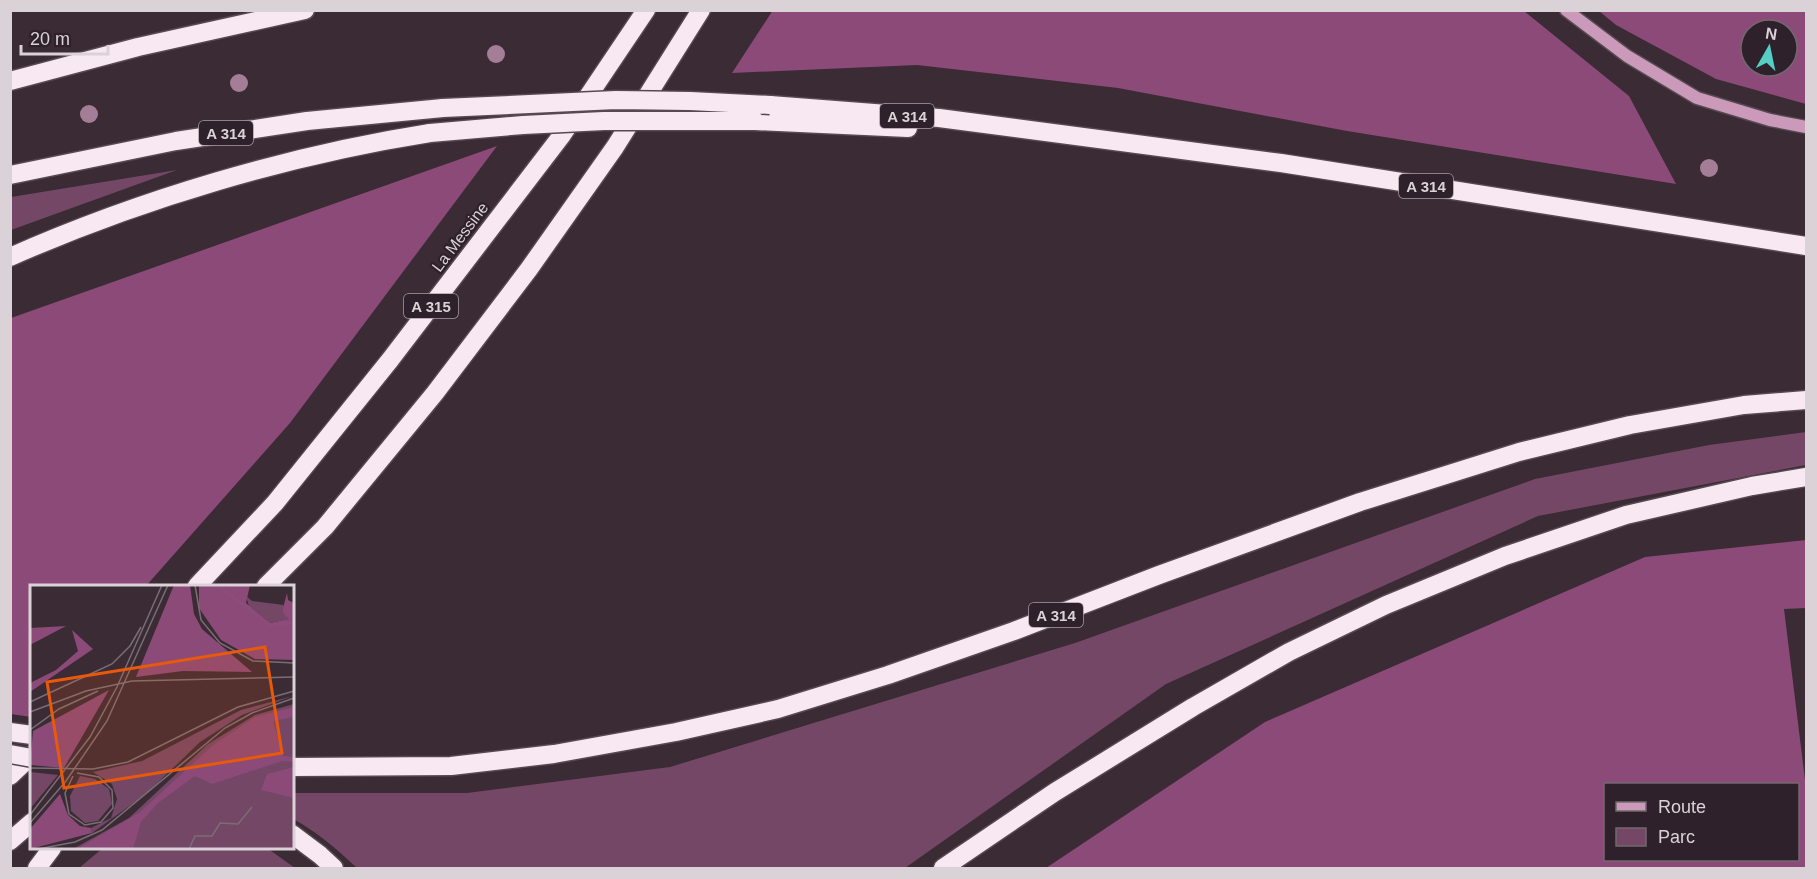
<svg xmlns="http://www.w3.org/2000/svg" width="1817" height="879" font-family="Arial,sans-serif">
	<style>
		.green { fill: #744766 }
		.forest { fill: #8b4a78; fill-rule: evenodd }
		.lines { fill: none; stroke-linecap: round; stroke-linejoin: round }
		.secondary-casing { stroke: #574952; stroke-width: 15 }
		.highway-casing { stroke: #574952; stroke-width: 21 }
		.secondary { stroke: #cb9aba; stroke-width: 12 }
		.highway { stroke: #f8e8f2; stroke-width: 18 }
		.highway-bridge-casing { stroke: #574952; stroke-width: 21; stroke-linecap: butt }
		.highway-bridge { stroke: #f8e8f2; stroke-width: 18 }
		.tree { fill: #a47e97 }
		.labels { text-anchor: middle; dominant-baseline: central; stroke-width: 4.5; stroke-linejoin: round; paint-order: stroke }
		.shield { fill: #2f212b; stroke: #a79da4; stroke-width: 1.5 }
		.shield-label { font-size: 15px; font-weight: bold; fill: #dbd2d8 }
		.street-label { font-size: 16px; fill: #dbd2d8; stroke: #2f212b }
		.inset-river { fill: none; stroke: #8d4c7a; stroke-width: 3 }
		.inset-road { fill: none; stroke: #7a6e76; stroke-width: 1.5 }
		.view { fill: #e8590c; fill-opacity: 0.15; stroke: #e8590c; stroke-width: 3 }
		.inset-edge { fill: none; stroke: #dbd2d8; stroke-width: 3 }
	</style>
	<rect width="100%" height="100%" fill="#3a2b35"/>
	<!-- green -->
	<path class="green" d="M177,170L11,230V197Z
		M1806,432V465L1538,516L1166,684L905,868H357C338,850 316,831 293,819V793H467L670,767L1075,643L1535,479L1709,445Z
		M103,848H267L295,868H79Z"/>
	<!-- forest -->
	<path class="forest" d="M773,10L1524,11L1629,96L1676,184L1347,131L1118,88L917,65L732,73Z
		M1599,11H1806V104L1716,79L1616,25ZM1751,30H1787V66H1751Z
		M497,146L290,423L146,586H32L31,717L11,714V318Z
		M1806,540V608L1784,609L1806,788V868H1046L1265,722L1645,557ZM1606,784H1798V860H1606Z"/>
	<g class="lines">
		<!-- secondary casing -->
		<g class="secondary-casing">
			<path id="secondary" d="M1566,10L1627,56L1697,98L1770,120L1806,127"/>
		</g>
		<!-- highway casing -->
		<g class="highway-casing">
			<path id="highway" d="M10,81L138,47L305,10
				M770,105L939,118L1281,163L1806,246
				M755,121L908,128
				M10,175L176,141L307,121L443,108
				M10,257C141,199 290,155 430,133
				M197,586L275,503L390,360L562,135L646,10
				M266,586L325,527L435,393L529,269L615,147L701,10
				M10,732L32,735
				M292,767L451,766L554,754L676,732L778,709L888,675L1014,631L1159,575L1360,502L1519,452L1630,425L1744,405L1806,400
				M10,776L32,755
				M292,834L320,855L334,868
				M10,841L32,822
				M37,868L52,848
				M943,868L1055,792L1193,707L1289,652L1386,605L1505,556L1626,515L1752,486L1806,477"/>
		</g>
		<!-- secondary -->
		<use href="#secondary" class="secondary"/>
		<!-- highway -->
		<use href="#highway" class="highway"/>
		<!-- highway-bridge casing -->
		<g class="highway-bridge-casing">
			<path id="highway-bridge" d="M443,108L616,100L690,101L770,105
				M430,133L523,125L604,121H755
				M10,754L32,758"/>
		</g>
		<!-- highway-bridge -->
		<use href="#highway-bridge" class="highway-bridge"/>
	</g>
	<!-- trees -->
	<g class="tree">
		<circle cx="496" cy="54" r="9"/>
		<circle cx="239" cy="83" r="9"/>
		<circle cx="89" cy="114" r="9"/>
		<circle cx="1709" cy="168" r="9"/>
	</g>
	<g class="labels">
		<!-- shield labels -->
		<g class="shield">
			<rect x="880" y="104" width="54" height="24" rx="4.5"/>
			<rect x="199" y="121" width="54" height="24" rx="4.5"/>
			<rect x="1399" y="174" width="54" height="24" rx="4.5"/>
			<rect x="404" y="294" width="54" height="24" rx="4.5"/>
			<rect x="1029" y="603" width="54" height="24" rx="4.5"/>
		</g>
		<g class="shield-label">
			<text x="907" y="116">A 314</text>
			<text x="226" y="133">A 314</text>
			<text x="1426" y="186">A 314</text>
			<text x="431" y="306">A 315</text>
			<text x="1056" y="615">A 314</text>
		</g>
		<!-- street labels -->
		<g class="street-label">
			<text transform="translate(460 237) rotate(-53)">La Messine</text>
		</g>
	</g>
	<!-- overview -->
	<g transform="translate(30 585)">
		<rect width="264" height="264" fill="#3a2b35"/>
		<path d="M216,11L222,16L254,20L252,27L260,34L239,38L220,25ZM263,111L212,130L170,157L116,209L62,248L61,243L81,233L87,214L82,199L63,187L112,176L211,125ZM264,119V264H43L99,233L178,159L225,130ZM0,187L28,190L0,224ZM50,191L65,194L79,204L82,219L68,236L55,238L41,226L40,211Z" fill="#744766"/>
		<path d="M144,0H160L164,29L172,44L222,87L153,86L106,92ZM169,0H220L216,18L239,38L259,34L252,27L257,8L258,15L264,18V75L225,74L191,55L169,23ZM36,41L0,60V43ZM42,45L63,64L0,107V98L26,85L48,66ZM79,105L34,183L0,180L3,146ZM264,122V132L243,136L253,171L264,172V177L252,176L182,199L165,191L128,218L111,237L103,264H47L110,227L183,160L225,132ZM264,182V213L231,205L237,189ZM30,209L38,230L50,241L61,243L62,248L0,264V244Z" fill="#8b4a78"/>
		<path class="inset-river" d="M187,0L240,40L264,38"/>
		<path class="inset-road" d="M165,0L171,35L190,58L223,76L264,78M0,117L82,79L100,61L111,42M0,127L56,106L102,96L264,92M0,145L29,124L68,106M0,183L63,184L98,177L208,122L264,106M43,191L35,208L39,229L55,240L71,237L83,223L82,205L69,192L47,188M0,230L60,152L87,102L132,0M0,238L36,196L77,136L138,0M8,264L45,257L72,245L195,143L222,128L264,113M159,264L165,251H182L190,238L208,239L222,222"/>
		<path class="view" d="M235,62L252,168L34,203L17,97Z"/>
		<rect width="264" height="264" class="inset-edge"/>
	</g>
	<!-- border -->
	<rect width="1817" height="879" fill="none" stroke="#dbd2d8" stroke-width="24"/>
	<!-- legend -->
	<rect x="1604" y="783" width="195" height="78" fill="#2f212b" stroke="#746870" stroke-width="1.5"/>
	<rect x="1616" y="802" width="30" height="9" fill="#cb9aba" stroke="#746870" stroke-width="1.5"/>
	<text x="1658" y="813" font-size="18" fill="#dbd2d8">Route</text>
	<rect x="1616" y="828" width="30" height="18" fill="#744766" stroke="#746870" stroke-width="1.5"/>
	<text x="1658" y="843" font-size="18" fill="#dbd2d8">Parc</text>
	<!-- north arrow -->
	<g transform="translate(1769 48) rotate(9)"><circle r="28" fill="#2f212b" stroke="#746870" stroke-width="1.5"/>
	<path d="M0-4.5L10 22L0 15L-10 22Z" fill="#55cec6"/>
	<text y="-9" font-size="16" font-weight="bold" text-anchor="middle" fill="#dbd2d8">N</text>
	</g>
	<!-- scale -->
	<path d="M21 45v9h87v-9" fill="none" stroke="#dbd2d8" stroke-width="3"/>
	<text x="30" y="45" font-size="18" fill="#dbd2d8" stroke="#2f212b" stroke-width="4.5" paint-order="stroke">20 m</text>
</svg>
